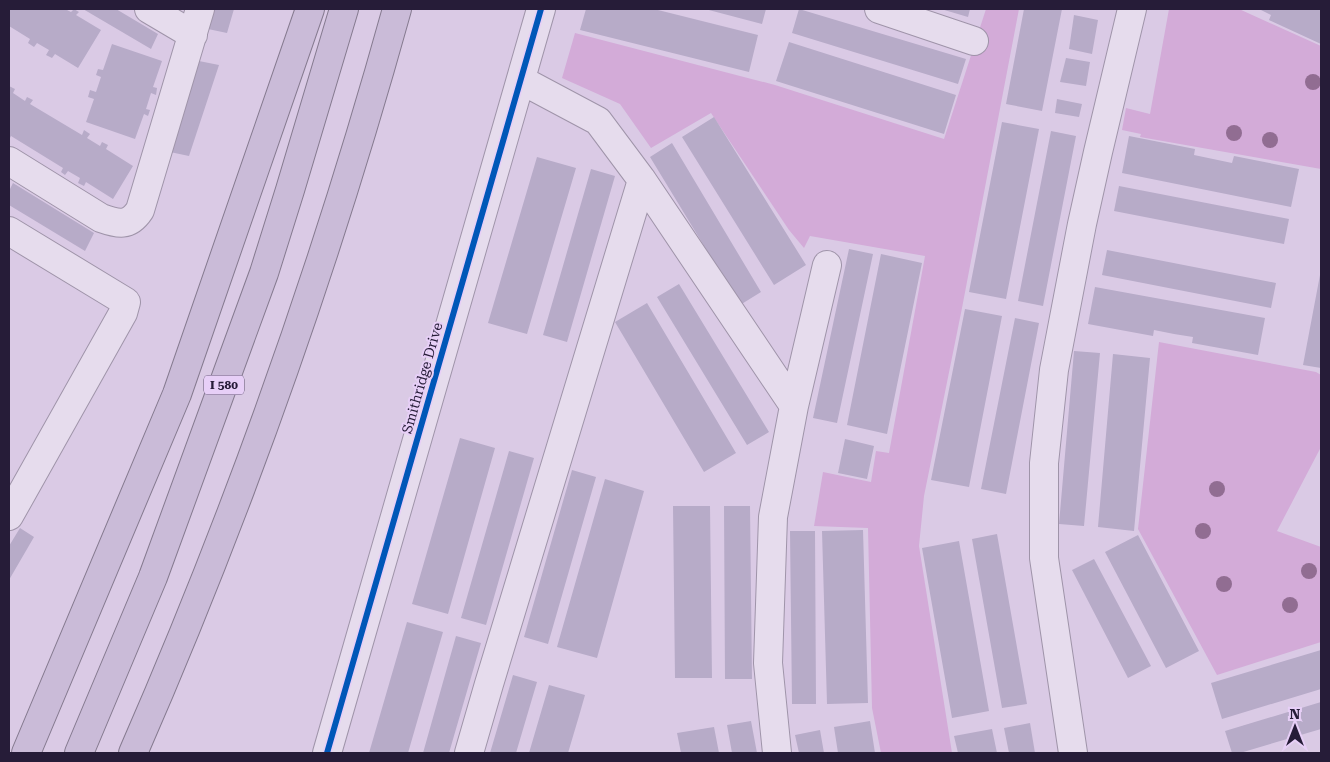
<svg xmlns="http://www.w3.org/2000/svg" width="1330" height="762" font-family="'Roboto Serif',serif">
	<style>
		.green { fill: #d3abd8 }
		.building { fill: #b7abc8 }
		.lines { fill: none; stroke-linecap: round; stroke-linejoin: round }
		.minor-casing { stroke: #9f94a9; stroke-width: 30 }
		.highway-casing { stroke: #857a8f; stroke-width: 30 }
		.minor { stroke: #e6dced; stroke-width: 28 }
		.highway { stroke: #cabbd8; stroke-width: 28 }
		.cycleway-casing { stroke: #e7cff7; stroke-width: 9 }
		.cycleway { stroke: #0057b8; stroke-width: 6 }
		.tree { fill: #916d92 }
		.labels { text-anchor: middle; dominant-baseline: central; stroke-width: 4; stroke-linejoin: round; paint-order: stroke }
		.shield { fill: #e7cff7; stroke: #605271; stroke-width: 1 }
		.shield-label { font-size: 12px; font-weight: bold; fill: #261c38 }
		.street-label { font-size: 14px; fill: #261c38; stroke: #e7cff7 }
	</style>
	<rect width="100%" height="100%" fill="#dacae5"/>
	<!-- green -->
	<path class="green" d="M986,9H1019L962,308L924,496L919,546L952,753H881L872,708L868,528L814,526L823,472L871,482L876,451L889,453L925,256L810,236L804,248L789,230L711,113L651,148L620,104L562,78L575,33L775,85L944,139Z
		M1169,9H1239L1321,46V169L1140,137L1141,134L1122,130L1126,108L1150,114Z
		M1159,342L1316,372L1321,375V447L1277,531L1321,547V642L1217,675L1138,529Z"/>
	<!-- building -->
	<path class="building" d="M9,9H65L71,12L74,9L79,12L76,15L101,30L78,68L55,54L52,58L46,55L49,50L37,43L34,47L28,43L30,39L9,26Z
		M83,9H116L158,34L151,49Z
		M213,9H234L227,33L208,29Z
		M586,9H654L758,35L749,72L580,30Z
		M705,9H766L762,24Z
		M799,9L966,59L958,84L792,33Z
		M941,9H970L968,17Z
		M1024,9H1062L1042,111L1006,104Z
		M1259,9H1321V44L1269,20L1271,15Z
		M1074,15L1098,20L1092,54L1069,49Z
		M789,42L956,95L944,134L776,81Z
		M112,44L162,61L153,87L157,88L156,95L151,93L146,109L150,110L148,116L144,114L135,139L86,122L94,99L88,97L90,90L96,92L101,77L96,75L98,69L103,70Z
		M1066,58L1090,62L1086,86L1060,82Z
		M199,61L219,65L189,156L170,152Z
		M9,86L15,89L13,93L25,101L27,97L33,100L30,104L82,135L84,130L90,134L87,138L100,146L102,142L108,145L106,149L133,166L113,199L86,182L84,186L78,183L80,178L68,171L65,175L61,172L63,168L11,136L9,140Z
		M1057,99L1082,104L1079,117L1055,113Z
		M714,117L806,265L774,285L682,137Z
		M1002,122L1039,129L1006,299L969,292Z
		M1051,131L1076,136L1043,306L1018,301Z
		M1129,136L1195,149L1194,155L1232,163L1234,156L1299,169L1291,207L1122,173Z
		M672,143L761,292L740,305L650,157Z
		M537,157L576,168L527,334L488,323Z
		M591,169L615,176L567,342L543,335Z
		M13,183L94,233L85,251L9,205V191Z
		M1119,186L1289,219L1284,244L1114,211Z
		M849,249L873,254L837,423L813,418Z
		M1107,250L1276,283L1271,308L1102,275Z
		M881,254L922,263L887,434L847,425Z
		M1320,275H1321V368L1303,365Z
		M679,284L769,432L747,445L657,297Z
		M1095,287L1265,318L1258,355L1192,343L1193,337L1174,334L1154,330L1153,336L1088,324Z
		M647,303L736,453L704,472L615,322Z
		M965,309L1002,316L969,487L931,480Z
		M1015,318L1039,323L1006,494L981,489Z
		M1074,351L1100,353L1084,526L1059,524Z
		M1113,354L1150,358L1134,531L1098,527Z
		M460,438L495,448L448,614L412,604Z
		M845,439L874,446L867,479L838,473Z
		M509,451L534,458L486,625L461,618Z
		M572,470L596,477L548,644L524,637Z
		M605,479L644,491L597,658L557,647Z
		M673,506H710L712,678H675Z
		M724,506H750L752,679H725Z
		M20,528L34,537L9,580V546Z
		M863,530L868,703L827,704L822,531Z
		M790,531H815L816,704H792Z
		M997,534L1027,704L1002,708L972,539Z
		M1138,535L1199,651L1166,668L1105,552Z
		M959,541L989,711L952,718L922,548Z
		M1094,559L1151,666L1128,678L1072,570Z
		M407,622L443,632L408,753H369Z
		M456,636L481,643L449,753H423Z
		M1321,650V689L1222,719L1211,683Z
		M513,675L537,682L516,753H490Z
		M549,685L585,695L579,716L568,753H529Z
		M1321,702V729L1240,753H1232L1225,731Z
		M751,721L757,753H732L727,725Z
		M870,721L875,753H838L834,727Z
		M1030,723L1035,753H1009L1004,728Z
		M714,727L719,753H681L677,733Z
		M992,729L997,753H958L954,736Z
		M820,730L824,753H799L795,735Z"/>
	<g class="lines">
		<!-- minor casing -->
		<g class="minor-casing">
			<path id="minor" d="M149,9L193,35
				M879,9L974,41
				M521,80L598,121L642,180L794,406
				M9,161L101,218C118,224 129,227 140,210L200,9
				M9,231L126,302L123,313L9,516
				M327,753L541,9
				M469,753L489,684L642,180
				M777,753L768,663L773,517L794,406L827,265
				M1073,753L1044,558V463L1054,370L1082,224L1098,152L1132,9"/>
		</g>
		<!-- highway casing -->
		<g class="highway-casing">
			<path id="highway" d="M26,753L177,394L310,9
				M79,753L153,577L264,273L290,190L344,9
				M133,753C238,513 327,261 397,9"/>
		</g>
		<!-- minor -->
		<use href="#minor" class="minor"/>
		<!-- highway -->
		<use href="#highway" class="highway"/>
		<!-- cycleway casing -->
		<g class="cycleway-casing">
			<path id="cycleway" d="M327,753L541,9"/>
		</g>
		<!-- cycleway -->
		<use href="#cycleway" class="cycleway"/>
	</g>
	<!-- trees -->
	<g class="tree">
		<circle cx="1313" cy="82" r="8"/>
		<circle cx="1234" cy="133" r="8"/>
		<circle cx="1270" cy="140" r="8"/>
		<circle cx="1217" cy="489" r="8"/>
		<circle cx="1203" cy="531" r="8"/>
		<circle cx="1309" cy="571" r="8"/>
		<circle cx="1224" cy="584" r="8"/>
		<circle cx="1290" cy="605" r="8"/>
	</g>
	<g class="labels">
		<!-- shield labels -->
		<rect class="shield" x="204" y="375.5" width="40" height="19" rx="4"/>
		<g class="shield-label">
			<text x="224" y="385">I 580</text>
		</g>
		<!-- street labels -->
		<g class="street-label">
			<text transform="translate(422 378) rotate(-74)">Smithridge Drive</text>
		</g>
	</g>
	<!-- border -->
	<rect width="1330" height="762" fill="none" stroke="#261c38" stroke-width="20"/>
	<!-- north arrow -->
	<g transform="translate(1295 727)" stroke="#e7cff7" stroke-width="4" paint-order="stroke">
	<path d="M0-4L9 19L0 12L-9 19Z" fill="#261c38"/>
	<text y="-8" font-size="14" font-weight="bold" text-anchor="middle" fill="#261c38">N</text>
	</g>
</svg>
